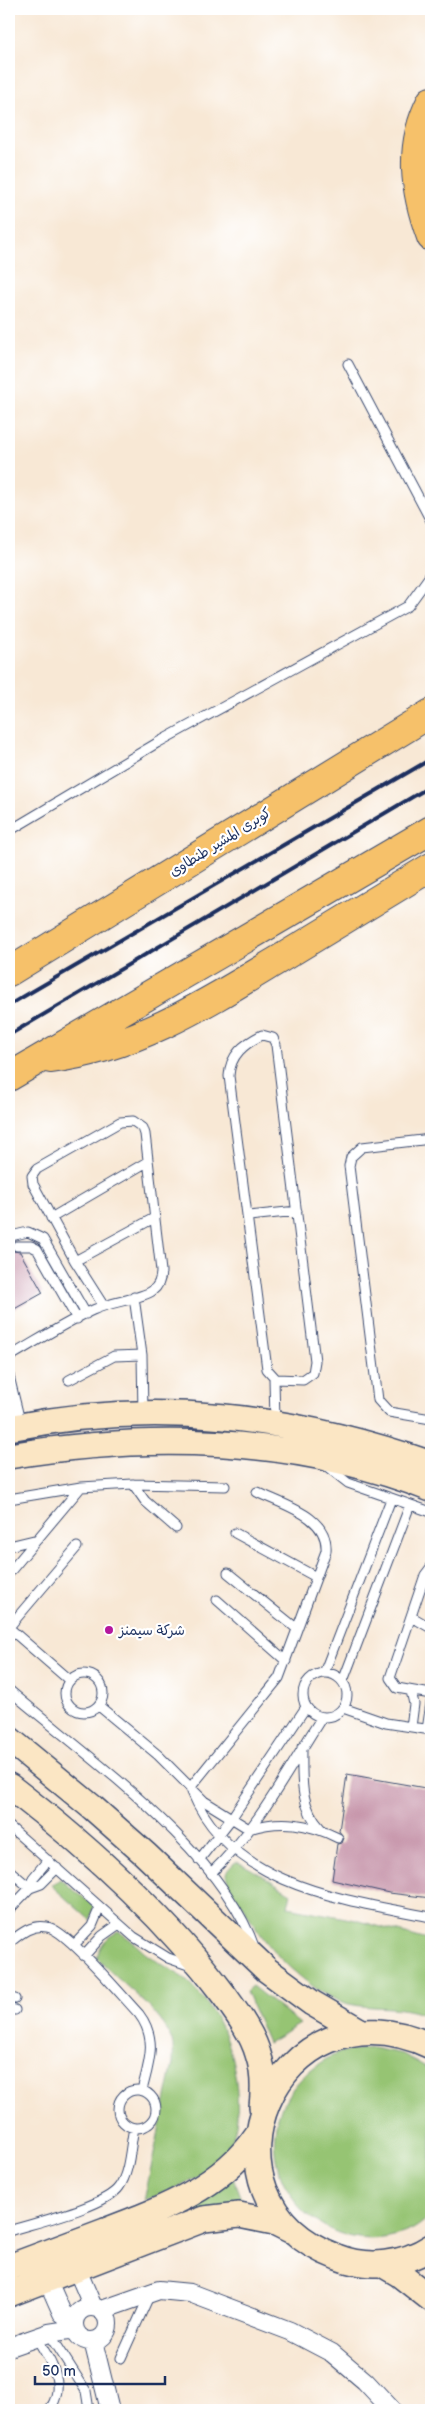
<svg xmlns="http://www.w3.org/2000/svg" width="440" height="2419" font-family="'Balsamiq Sans','Playpen Sans Arabic',sans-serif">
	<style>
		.green { fill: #96c473; stroke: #587a68 }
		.building { fill: #c796ab }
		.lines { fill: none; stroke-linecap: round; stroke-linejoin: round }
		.lane-casing { stroke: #3c4b70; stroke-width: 11 }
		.street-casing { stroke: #3c4b70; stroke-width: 20 }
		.secondary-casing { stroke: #3c4b70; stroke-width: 28 }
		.highway-casing { stroke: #3c4b70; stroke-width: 30 }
		.lane { stroke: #fff; stroke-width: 9 }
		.street { stroke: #fff; stroke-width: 18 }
		.secondary { stroke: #fbe6c4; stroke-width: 25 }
		.highway { stroke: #f6c16b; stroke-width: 28 }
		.rail { stroke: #1b2f5e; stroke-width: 4 }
		.poi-dot { fill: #b5179e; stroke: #fff; stroke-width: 2 }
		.labels { text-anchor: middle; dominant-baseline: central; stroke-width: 4.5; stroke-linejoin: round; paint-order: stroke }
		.street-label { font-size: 14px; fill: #1b2f5e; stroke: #fff }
		.poi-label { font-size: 14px; fill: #1b2f5e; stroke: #fff; text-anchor: start }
	</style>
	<rect width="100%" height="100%" fill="#fff"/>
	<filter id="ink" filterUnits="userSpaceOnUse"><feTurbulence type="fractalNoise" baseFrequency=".02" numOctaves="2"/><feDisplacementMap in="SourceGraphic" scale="10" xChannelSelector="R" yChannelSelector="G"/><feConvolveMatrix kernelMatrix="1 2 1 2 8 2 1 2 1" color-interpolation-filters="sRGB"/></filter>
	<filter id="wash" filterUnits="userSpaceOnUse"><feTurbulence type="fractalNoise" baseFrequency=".0096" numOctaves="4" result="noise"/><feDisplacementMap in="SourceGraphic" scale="20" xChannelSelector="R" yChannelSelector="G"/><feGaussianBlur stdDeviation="1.12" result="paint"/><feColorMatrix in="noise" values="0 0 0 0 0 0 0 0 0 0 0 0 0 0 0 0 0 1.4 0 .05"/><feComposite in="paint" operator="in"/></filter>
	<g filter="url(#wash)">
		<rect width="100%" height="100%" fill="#f8e8d5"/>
		<!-- green -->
		<path class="green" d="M236,1862C242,1862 282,1888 291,1893L288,1907L356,1920L431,1941V2018C405,2004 376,2010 349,2004C321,1998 284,1965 267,1943C254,1926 243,1906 231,1888C224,1877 226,1869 236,1862Z
			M60,1879L94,1906L90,1920L53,1887L52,1885Z
			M118,1932C129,1937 136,1945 145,1953C162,1966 180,1972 194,1988C205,2000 215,2014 222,2029C236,2058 246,2122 227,2150C208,2178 173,2188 144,2201L173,2064C173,2057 174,2048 172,2041C161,2009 120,1984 97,1958C100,1945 106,1937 118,1932Z
			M252,1986L300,2024L268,2043L246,1991Z
			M373,2048L403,2054L431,2070V2216C425,2220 419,2226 413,2229C318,2274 228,2155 301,2079C312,2067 327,2057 342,2052C352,2050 363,2049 373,2048Z
			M233,2178L244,2207L147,2230Z"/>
		<g id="blocks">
			<!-- building -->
			<path class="building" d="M9,1242H12L11,1246L13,1251L20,1252L43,1293L9,1312Z
				M347,1774L431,1789V1898L389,1893L332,1880L337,1844L342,1843L344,1838L339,1831Z"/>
		</g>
	</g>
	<g filter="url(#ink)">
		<use href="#blocks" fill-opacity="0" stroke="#3c4b70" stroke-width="1"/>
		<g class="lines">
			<!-- lane casing -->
			<g class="lane-casing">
				<path id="lane" d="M348,364L431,521
					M9,831L157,743L408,606L429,577L431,569
					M262,1035L273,1038L276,1045L315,1361L313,1373L303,1380L276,1379L267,1369L229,1076C230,1055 244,1044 262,1035Z
					M431,1139L362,1147L351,1157L349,1166L378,1400L389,1412L431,1419
					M249,1216L297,1211
					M51,1218L147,1162
					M11,1236L28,1232L43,1239L86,1314
					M17,1246H31L37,1249L77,1319
					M75,1261L154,1218
					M134,1297L142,1355L143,1414
					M9,1357C37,1341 64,1323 93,1310C109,1302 141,1299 152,1291C159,1286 161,1279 161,1271L145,1134L143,1128L133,1121L120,1122L37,1169L32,1176L33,1184L75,1261L103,1305
					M9,1362V1375
					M9,1376L21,1425
					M274,1378L275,1422
					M69,1380L114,1356L142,1355
					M325,1465L348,1483L431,1512
					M133,1484L145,1501L176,1528
					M9,1499L81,1487L133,1484L225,1486
					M235,1533L316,1577
					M9,1546L38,1539
					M431,1567L425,1575L390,1678L397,1688L431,1694
					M9,1573L81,1487
					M228,1573L296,1628
					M217,1600L286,1661
					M412,1617L431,1628
					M9,1627L77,1547
					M9,1628L69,1680
					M303 1695a22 22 0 1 1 44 0a22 22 0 1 1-44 0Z
					M324,1673L391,1499
					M65 1693a19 19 0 1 1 38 0a19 19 0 1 1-38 0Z
					M343,1681L410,1505
					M9,1690C88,1758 221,1849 255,1949
					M411,1691L414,1704L411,1727
					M99,1706L158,1755L204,1801L249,1829C281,1819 308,1823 338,1838
					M343,1708L386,1723L431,1730
					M427,1730L431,1703
					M302,1747C302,1777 299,1806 321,1829
					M190,1788L279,1678L326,1551C329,1516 283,1505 257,1492
					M192,1792C231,1886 344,1900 431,1917
					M9,1826L134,1937L168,1958L194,1967
					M199,1860L231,1819L306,1707
					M9,1870L30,1888
					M211,1873C257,1830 288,1770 322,1717
					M30,1888L33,1878L48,1860
					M9,1910L30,1888L41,1884L57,1868
					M9,1943C20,1934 31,1924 47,1927C66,1929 123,1997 139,2014C158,2039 149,2063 142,2090
					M74,1945L92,1926L100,1907
					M84,1956L102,1936L119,1924
					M9,1998L15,1999
					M9,2009L15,2010
					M118 2109a19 19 0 1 1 38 0a19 19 0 1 1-38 0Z
					M9,2231C33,2223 105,2207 119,2187C130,2172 130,2146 134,2128
					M49,2333L86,2391L89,2410
					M36,2337C49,2359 66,2381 52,2406
					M121,2358L150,2294"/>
			</g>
			<!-- street casing -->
			<g class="street-casing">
				<path id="street" d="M76,2267L93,2307
					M47,2279L62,2313L74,2322
					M74 2324a17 17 0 1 1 34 0a17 17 0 1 1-34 0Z
					M102,2310L159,2290L190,2293L290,2331L332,2353L365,2381L392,2410
					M93,2341L110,2410
					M9,2347L49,2333L75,2329"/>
			</g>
			<!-- secondary casing -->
			<g class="secondary-casing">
				<path id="secondary" d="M9,1428C156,1399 290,1415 431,1464
					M9,1456C150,1433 296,1436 431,1489
					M9,1739L93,1808L145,1854L267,1970L312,2003L362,2032
					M9,1786C87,1846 165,1916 224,1995C237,2013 252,2033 258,2054C264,2071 264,2089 262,2107
					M431,2046C276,1973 182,2199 337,2257C367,2269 404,2265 431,2247
					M382,2264L399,2274L431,2299
					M9,2267C41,2255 73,2243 105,2231C163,2209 222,2187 257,2135
					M9,2294L204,2219L239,2215L274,2222L290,2230"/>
			</g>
			<!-- highway casing -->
			<g class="highway-casing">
				<path id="highway" d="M431,101C408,146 414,191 431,237
					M9,972L431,713
					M50,1059C135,1049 207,1003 278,960C329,929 380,898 431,867
					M9,1077L431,830"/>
			</g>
			<!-- lane -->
			<use href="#lane" class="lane"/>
			<!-- street -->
			<use href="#street" class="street"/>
			<!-- secondary -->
			<use href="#secondary" class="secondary"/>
			<!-- highway -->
			<use href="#highway" class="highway"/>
			<!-- rail -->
			<path class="rail" d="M9,1005L431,759
				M9,1035L431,786"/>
		</g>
	</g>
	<!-- markers -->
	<circle class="poi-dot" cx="109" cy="1630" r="5"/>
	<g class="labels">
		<!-- street labels -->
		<g class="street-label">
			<text transform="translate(220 842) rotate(-32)">كوبرى المشير طنطاوى</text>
		</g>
		<!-- poi labels -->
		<g class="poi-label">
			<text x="119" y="1630">شركة سيمنز</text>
		</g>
	</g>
	<!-- margin -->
	<rect width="440" height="2419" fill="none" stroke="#fff" stroke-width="30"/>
	<!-- scale -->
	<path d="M35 2376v8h130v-8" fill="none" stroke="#1b2f5e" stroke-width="2.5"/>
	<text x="42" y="2376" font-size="15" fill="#1b2f5e" stroke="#ffffff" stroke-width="4" paint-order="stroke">50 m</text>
</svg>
